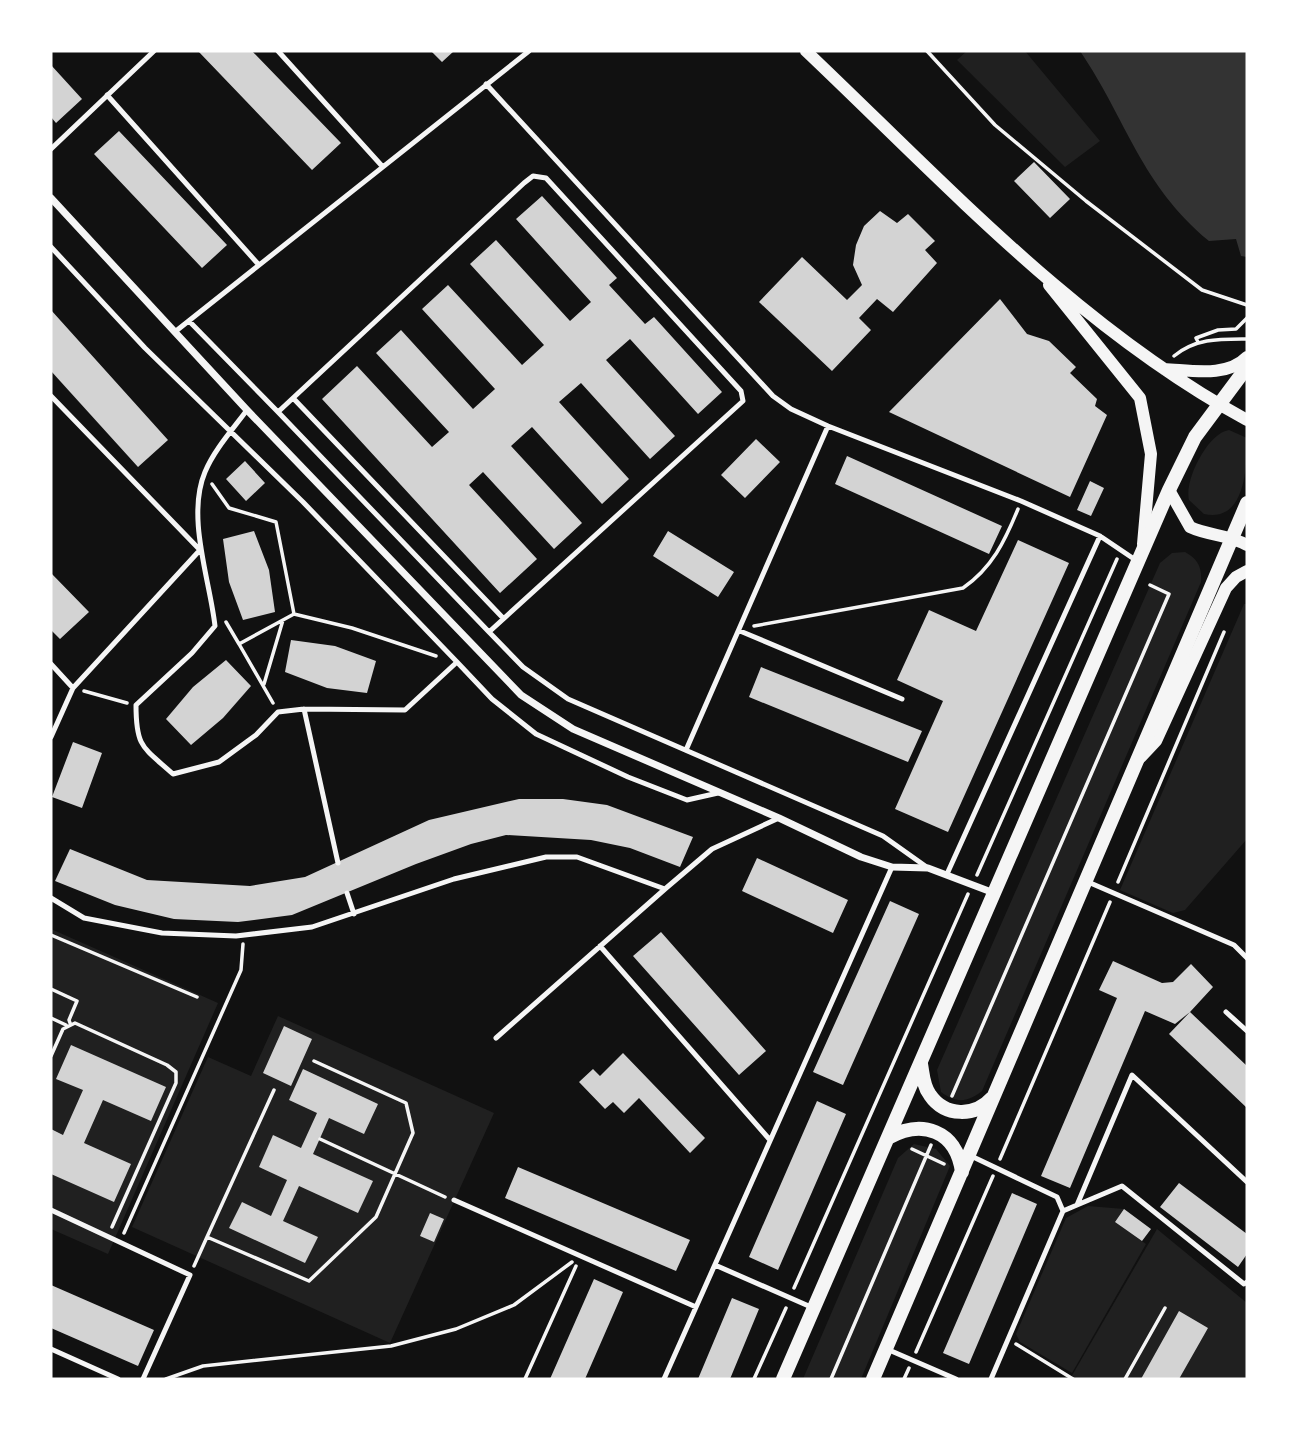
<svg xmlns="http://www.w3.org/2000/svg" width="1298" height="1430" font-family="Overpass,sans-serif">
	<style>
		.green { fill: #202020 }
		.water { fill: #333 }
		.building { fill: #d3d3d3 }
		.lines { fill: none; stroke-linecap: round; stroke-linejoin: round }
		.path { stroke: #f5f5f5; stroke-width: 3.5 }
		.service { stroke: #f5f5f5; stroke-width: 5 }
		.minor { stroke: #f5f5f5; stroke-width: 7 }
		.tertiary { stroke: #f5f5f5; stroke-width: 12 }
		.secondary { stroke: #f5f5f5; stroke-width: 14 }
	</style>
	<rect width="100%" height="100%" fill="#111"/>
	<!-- green -->
	<path class="green" d="M967,51H1025L1100,141L1065,167L957,60Z
		M1229,430L1247,438C1247,466 1246,523 1204,514L1189,500C1184,480 1208,433 1229,430Z
		M1185,552C1198,559 1202,567 1201,582L982,1091C967,1103 956,1103 941,1092L937,1070L1160,563L1172,553Z
		M1244,604H1247V839L1185,910L1173,913L1120,890Z
		M51,929L218,1003L108,1254L51,1229Z
		M278,1016L494,1113L390,1343L132,1227L208,1057L251,1076Z
		M914,1144L936,1149L950,1166L861,1379H803L898,1158Z
		M1088,1206L1124,1209L1115,1222L1146,1244L1072,1373L1020,1342L1016,1334L1066,1218Z
		M1157,1229L1247,1303V1379H1070Z"/>
	<!-- water -->
	<path class="water" d="M1080,51H1247V257L1241,256L1236,239L1209,241C1140,184 1127,120 1080,51Z"/>
	<!-- building -->
	<path class="building" d="M198,51H252L341,143L312,170Z
		M431,51H454L442,62Z
		M51,65L82,99L56,123L51,117Z
		M119,131L227,245L202,268L94,154Z
		M1034,162L1070,199L1050,218L1014,181Z
		M542,196L617,278L609,285L645,324L654,317L722,392L698,414L630,339L606,360L675,436L650,459L581,383L559,402L629,479L602,504L532,427L511,446L582,523L554,549L483,472L469,485L537,559L500,593L322,399L357,366L432,447L449,432L376,353L401,330L473,409L495,389L422,309L448,285L522,365L544,345L470,264L496,240L570,321L591,302L516,219Z
		M880,211L897,223L908,214L935,241L925,250L937,263L893,312L877,299L859,318L871,330L832,371L759,302L802,257L847,300L862,285L853,265L856,245L864,226Z
		M1000,299L1027,334L1049,341L1076,367L1070,373L1097,399L1095,406L1107,415L1070,497L889,412Z
		M51,310L168,440L138,467L51,371Z
		M756,439L780,462L745,498L721,475Z
		M847,456L1002,526L989,554L835,484Z
		M245,461L265,483L246,501L226,479Z
		M1090,481L1104,488L1091,516L1077,510Z
		M254,531L269,570L275,612L243,620L229,582L223,539Z
		M668,531L734,572L718,597L653,556Z
		M1018,540L1069,563L948,832L895,809L943,701L897,680L929,610L976,631Z
		M51,573L89,612L60,639L51,630Z
		M291,640L335,646L376,661L367,693L327,688L285,672Z
		M226,660L251,686L223,718L191,745L166,719L193,687Z
		M761,667L922,731L908,762L749,697Z
		M73,742L102,753L82,808L52,797Z
		M519,799H563L607,805L693,837L680,867L630,848L591,840L506,835L471,844L416,864L292,915L238,922L174,919L115,905L55,881L70,849L147,880L250,886L305,877L429,820Z
		M757,858L848,900L833,933L742,891Z
		M890,901L919,914L843,1085L813,1072Z
		M661,932L766,1051L739,1075L633,956Z
		M1113,961L1162,983L1173,982L1191,964L1213,987L1190,1012L1247,1066V1108L1169,1034L1190,1012L1175,1024L1145,1011L1070,1188L1041,1176L1117,998L1099,990Z
		M284,1026L312,1039L291,1086L263,1073Z
		M71,1045L166,1087L151,1121L103,1100L84,1143L131,1164L114,1202L51,1174V1129L63,1135L83,1090L56,1079Z
		M623,1053L705,1138L690,1153L639,1098L624,1113L613,1102L605,1109L579,1082L593,1069L600,1076Z
		M303,1069L378,1104L364,1134L329,1118L313,1154L373,1181L358,1213L299,1186L283,1221L318,1237L305,1263L229,1228L242,1202L271,1216L287,1180L259,1167L273,1135L301,1148L317,1113L289,1100Z
		M817,1101L846,1114L778,1270L749,1257Z
		M518,1167L690,1240L676,1271L505,1198Z
		M1179,1183L1247,1234V1254L1238,1267L1160,1207Z
		M1012,1193L1037,1204L969,1364L943,1353Z
		M1124,1209L1151,1229L1142,1241L1115,1222Z
		M430,1213L444,1219L434,1242L420,1236Z
		M594,1279L623,1292L585,1379H550Z
		M51,1285L154,1330L138,1366L51,1328Z
		M732,1298L759,1309L730,1379H698Z
		M1179,1311L1208,1328L1179,1379H1141Z"/>
	<g class="lines">
		<!-- path -->
		<path class="path" d="M927,51L995,125L1086,201L1202,290L1247,305
			M1198,342L1196,338L1218,330L1236,329L1247,318
			M1174,356C1196,338 1220,339 1247,339
			M212,484L229,508L276,522L294,614
			M226,622L239,644L294,614L352,628L436,656
			M754,626L963,588C992,568 1005,541 1018,509
			M239,644L273,703
			M264,684L283,620
			M84,691L127,703
			M977,875L1117,559
			M1118,882L1224,632
			M51,935L197,997
			M51,989L77,1001L69,1020L70,1023
			M51,1018L66,1025
			M51,1056L63,1029L75,1023L167,1065L176,1072V1083L112,1227
			M274,1090L207,1237L309,1281L376,1217L413,1133L406,1103L314,1061
			M952,1096L1169,594L1150,585
			M320,1139L445,1197
			M912,1149L944,1164
			M1000,1159L1110,902
			M124,1233L241,970L243,944
			M194,1266L207,1237
			M794,1288L968,894
			M1016,1344L1073,1379
			M916,1352L993,1176
			M166,1379L203,1366L391,1346L456,1329L514,1305L572,1262
			M525,1379L576,1266
			M754,1379L786,1308
			M831,1379L931,1145
			M904,1379L909,1368
			M1125,1379L1165,1308"/>
		<!-- service -->
		<path class="service" d="M278,51L382,166
			M486,84L773,396L791,409L828,426L1021,501L1100,536L1137,561
			M107,95L259,265
			M51,149L154,51
			M51,247L145,348L303,502L457,662
			M189,321L278,412L524,183L533,176L546,178L741,391L743,401L489,632L523,667L568,699L883,836L928,868
			M176,331L529,51
			M51,396L200,550L73,688
			M293,398L503,618
			M247,410C233,429 214,450 205,472C186,517 210,580 215,626L192,653L136,705C136,748 143,747 173,774L219,762L256,735L278,712L304,709
			M278,412L489,632
			M740,631L902,699
			M51,664L73,688L51,737
			M686,750L828,426
			M338,863L304,709L405,710L457,662L492,699L536,734L628,777L687,800L718,793
			M947,874L1100,536
			M1088,882L1234,945L1247,958
			M347,893L354,914
			M51,898L84,918L162,933L236,936L312,927L454,879L546,857H577L665,889L712,849L779,818
			M600,946L770,1140
			M1226,1012L1247,1031
			M496,1038L665,889
			M969,1155L1057,1197L1063,1211
			M454,1200L696,1307
			M1077,1205L1122,1186L1244,1284L1247,1282
			M51,1210L190,1275L143,1379
			M715,1265L811,1307
			M51,1349L118,1379
			M889,1350L956,1379
			M664,1379L892,867
			M991,1379L1063,1211L1077,1205L1132,1075L1247,1182"/>
		<!-- minor -->
		<path class="minor" d="M51,198L247,410L521,695L573,729L779,818L861,857L892,867L928,868L994,893"/>
		<!-- tertiary -->
		<path class="tertiary" d="M806,51C944,182 1079,329 1247,420
			M1049,285L1140,398L1151,454L1143,544
			M1164,369C1190,370 1227,378 1247,357
			M1169,490L1190,527C1209,536 1228,534 1247,545
			M1141,757L1156,741L1226,588L1236,577L1247,571"/>
		<!-- secondary -->
		<path class="secondary" d="M921,1064C923,1075 923,1086 930,1095C945,1117 975,1117 992,1098
			M888,1138C922,1119 956,1130 962,1172
			M783,1379L1169,490L1195,437L1247,367
			M873,1379L1247,503"/>
	</g>
	<!-- border -->
	<rect width="1298" height="1430" fill="none" stroke="#ffffff" stroke-width="105"/>
</svg>
